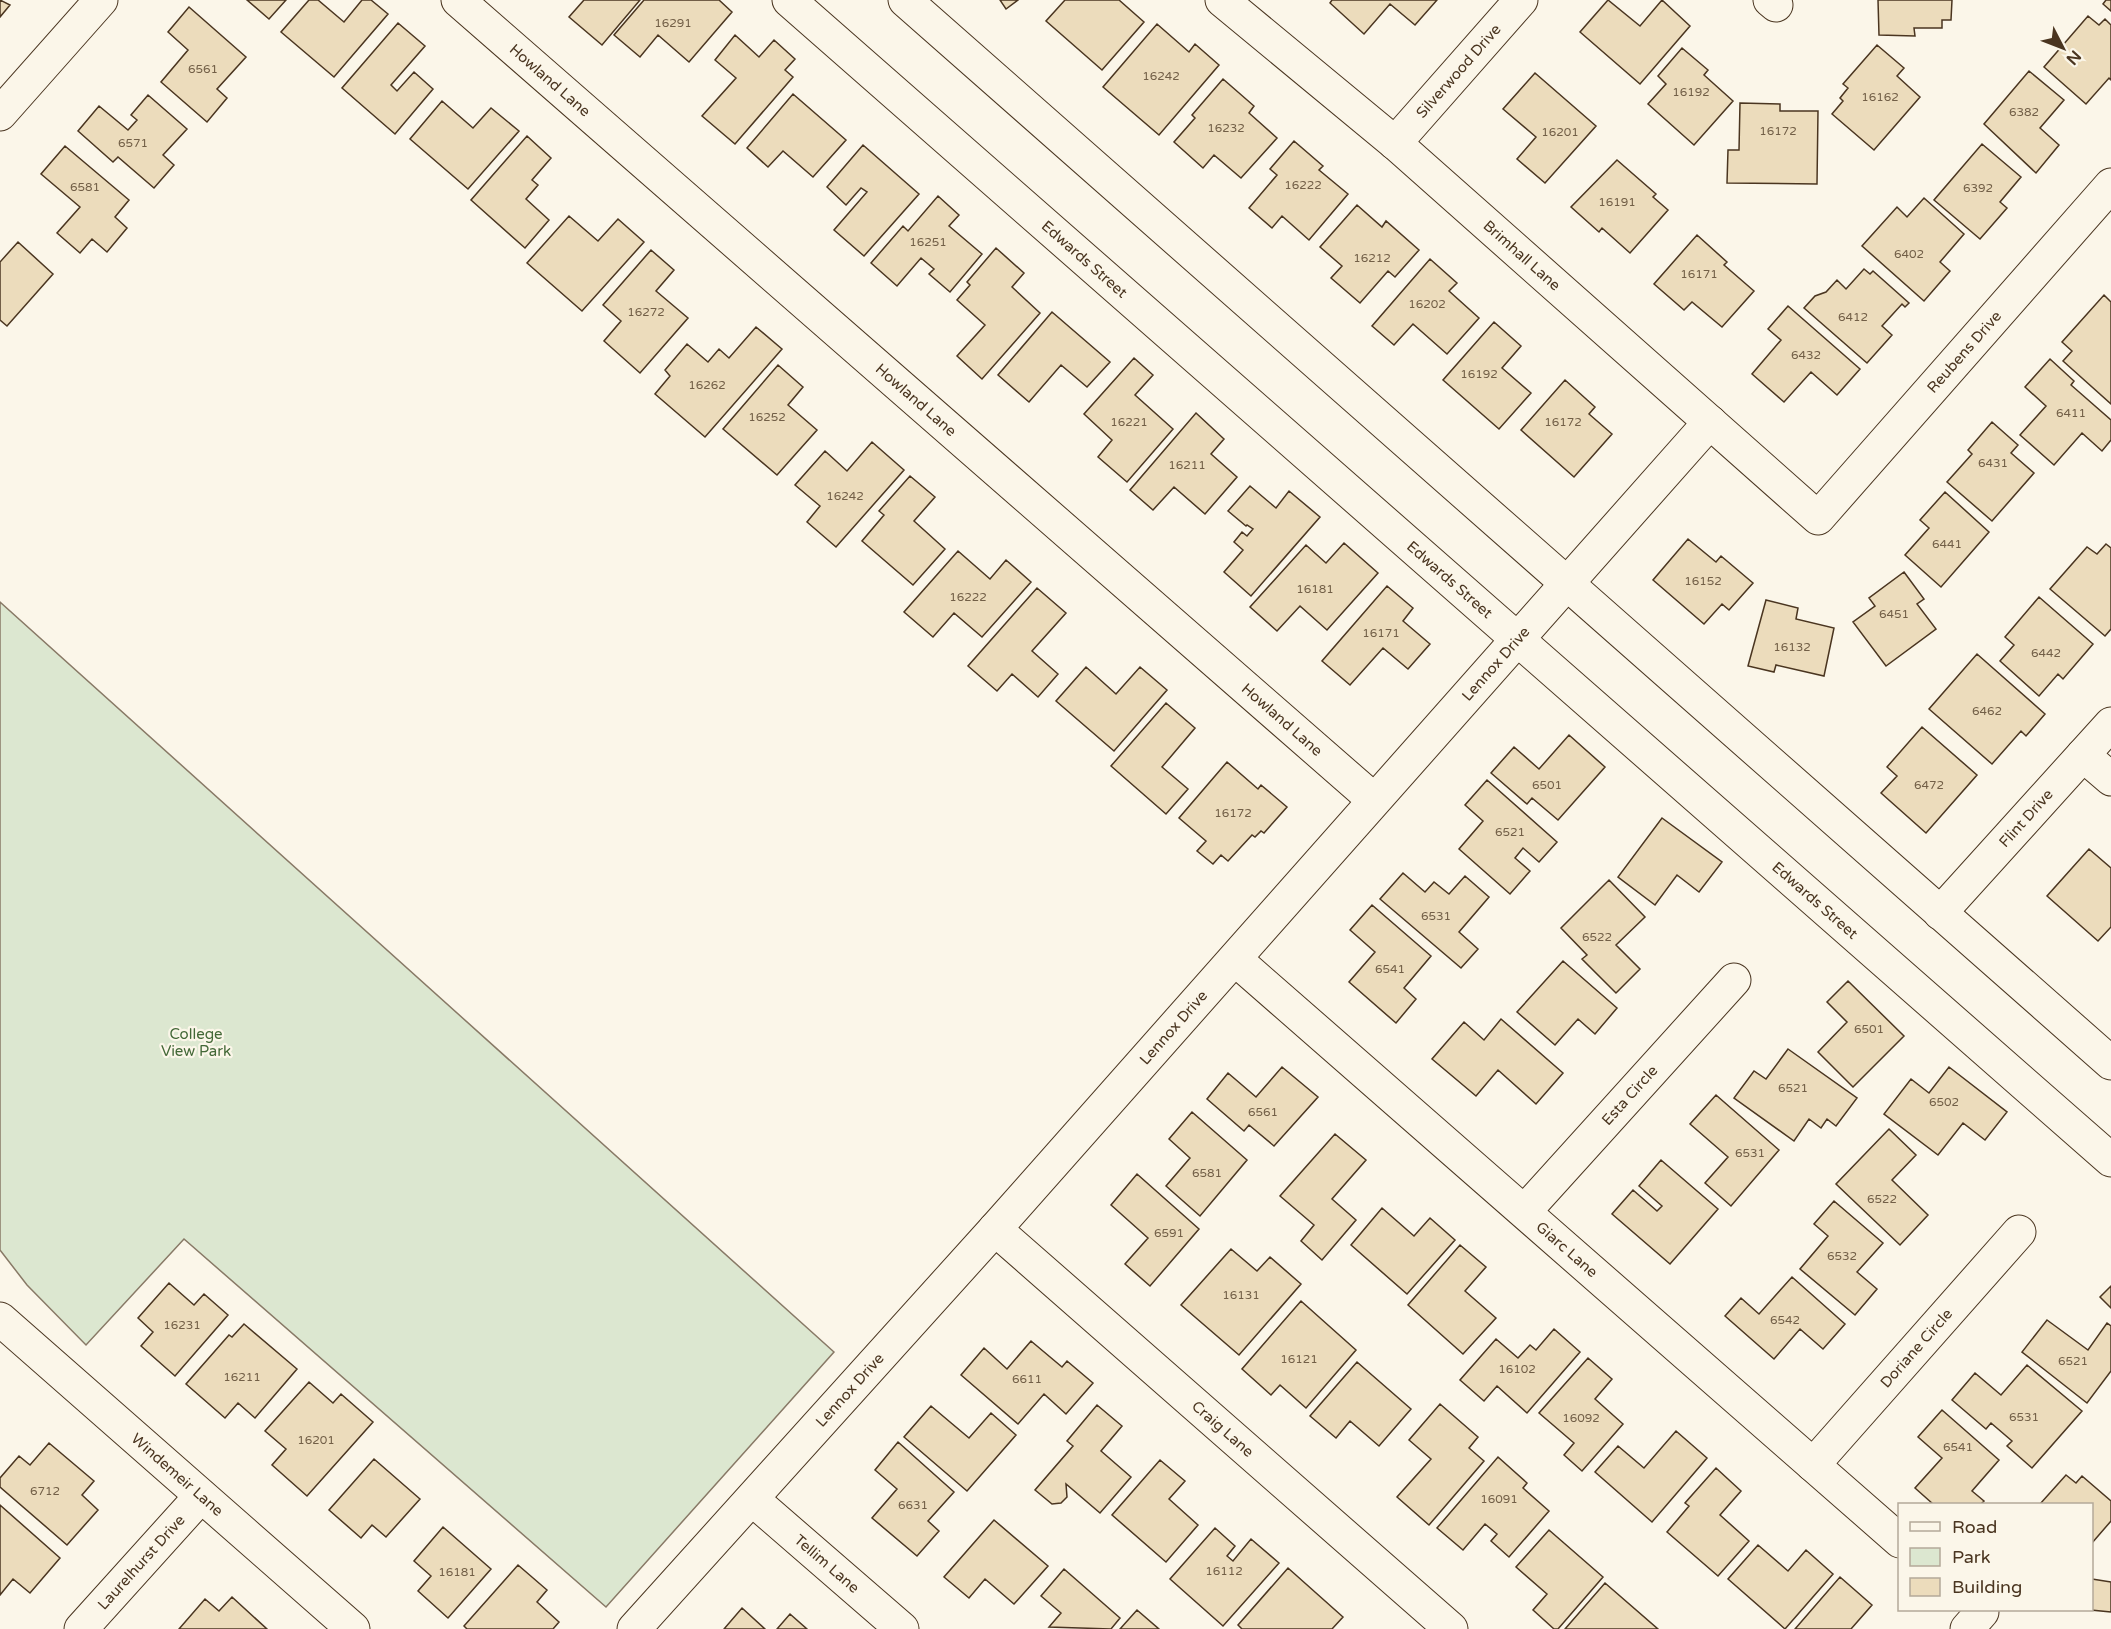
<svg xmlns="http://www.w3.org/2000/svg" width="2111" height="1629" font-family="'Varela Round',sans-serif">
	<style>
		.green { fill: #dce7d0; stroke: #887966; stroke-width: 1.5 }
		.building { fill: #ecdcbc; stroke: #4a3520; stroke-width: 1.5 }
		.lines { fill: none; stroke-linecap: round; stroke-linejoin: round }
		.minor-casing { stroke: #4a3520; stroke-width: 35 }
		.major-casing { stroke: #4a3520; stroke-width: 35 }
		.minor { stroke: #fbf6e9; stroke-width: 33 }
		.major { stroke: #fbf6e9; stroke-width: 33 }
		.labels { text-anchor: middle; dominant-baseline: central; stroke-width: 4.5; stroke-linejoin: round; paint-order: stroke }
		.number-label { font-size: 12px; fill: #725f47 }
		.street-label { font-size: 15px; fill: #4a3520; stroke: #fbf6e9 }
		.park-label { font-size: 15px; fill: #436837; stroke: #fbf6e9 }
	</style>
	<rect width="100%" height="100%" fill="#fbf6e9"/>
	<!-- green -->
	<path class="green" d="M0,602L834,1352L606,1607L184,1239L86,1345L27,1285L0,1250Z"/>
	<!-- building -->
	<path class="building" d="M0,0L10,5L0,17Z
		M247,0H286L269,19Z
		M309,0H318L344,22L362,0H371L388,14L334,77L281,32Z
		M584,0H640L602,45L569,17Z
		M644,0H719L732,12L689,62L658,35L640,57L614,35Z
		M1000,0H1018L1006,9Z
		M1065,0H1119L1144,22L1102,70L1046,21Z
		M1332,0H1437L1415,25L1390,4L1364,34L1330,3Z
		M1608,0L1640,26L1662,0L1690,26L1640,84L1580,32Z
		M1878,0H1952L1951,20H1942V28H1914L1915,36L1879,35Z
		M2106,0H2111V11L2103,4Z
		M189,7L246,57L217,89L227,98L207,122L161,82L188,50L168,32Z
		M2088,16L2099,25L2105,19L2111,25V80L2109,78L2086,104L2044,67Z
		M398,23L425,46L391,85L397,91L414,72L433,89L395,134L342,88Z
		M1157,24L1189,52L1195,44L1219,65L1159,135L1103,87Z
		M735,35L759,57L774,40L795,59L785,70L793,77L735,144L702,116L736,78L715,60Z
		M1877,45L1904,68L1897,76L1920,97L1874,150L1832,114L1843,101L1840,98L1848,88L1843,84Z
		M1682,48L1708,70L1704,75L1733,101L1694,145L1648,104L1666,84L1658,76Z
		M2029,71L2064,100L2040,128L2059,145L2036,173L1984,124Z
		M1535,73L1596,126L1545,183L1517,159L1536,137L1503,109Z
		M1223,79L1254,106L1249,113L1277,138L1241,178L1214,155L1203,168L1174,142L1195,118L1192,115Z
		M793,94L846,140L813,177L783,151L768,167L747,148Z
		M148,95L187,129L163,155L174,165L154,188L118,157L113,162L78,131L99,106L128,130L137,120L131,115Z
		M442,101L473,128L491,108L519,131L468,189L410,139Z
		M1740,103L1780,104V111H1818L1817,184L1727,183L1728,150H1739Z
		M527,136L551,158L532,180L538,185L526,199L549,220L525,248L471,200Z
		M1294,141L1323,166L1319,170L1348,194L1309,240L1282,216L1272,228L1249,208L1277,175L1270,169Z
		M1982,144L2021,177L2000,202L2007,208L1980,239L1934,200Z
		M863,145L919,194L864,256L834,230L867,192L861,188L846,205L827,187Z
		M65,146L129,200L115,217L127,228L107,252L92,239L80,253L57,233L80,207L41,174Z
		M1617,160L1656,194L1653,197L1668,210L1630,253L1602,228L1599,232L1571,207Z
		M938,196L959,215L949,226L982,254L950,292L929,274L934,269L921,258L897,286L871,263L903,226L908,231Z
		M1924,198L1964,234L1940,262L1950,271L1924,301L1862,246L1897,207L1907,217Z
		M1357,205L1382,227L1386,221L1419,250L1395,277L1388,271L1360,303L1331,278L1342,266L1320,247Z
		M569,216L598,241L618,219L644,242L582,311L527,263Z
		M1697,235L1727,262L1724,265L1754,291L1722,327L1692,302L1684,310L1654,284Z
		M18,242L53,274L7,326L0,320V262Z
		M996,248L1024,273L1012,287L1040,313L982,379L957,356L985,325L957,300L970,285L967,282Z
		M651,250L674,270L656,291L688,318L640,373L604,341L621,321L603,305Z
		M1430,259L1457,283L1449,291L1479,318L1447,354L1413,324L1394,345L1372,326Z
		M1864,269L1870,274L1873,271L1909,303L1905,307L1902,304L1882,326L1892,335L1867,363L1804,308L1815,296L1826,292L1837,280L1846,289Z
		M2104,295L2111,302V404L2063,361L2072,351L2062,342Z
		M1788,306L1860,369L1837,395L1811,372L1784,402L1752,374L1781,340L1768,329Z
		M1052,312L1110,362L1087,387L1061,365L1029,402L998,375Z
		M1494,322L1521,346L1502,368L1531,393L1499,429L1443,380Z
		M756,327L782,349L705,437L655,394L670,376L665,370L687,344L708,362L719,349L729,358Z
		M1134,358L1153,375L1135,395L1173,429L1127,482L1098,457L1112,440L1084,414Z
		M2050,359L2074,381L2071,385L2111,420V440L2102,451L2082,433L2054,465L2020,435L2046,406L2025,387Z
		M778,365L803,387L788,405L817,430L777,475L723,429Z
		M1565,380L1595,407L1589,414L1612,434L1574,477L1521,430Z
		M1196,413L1224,439L1211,454L1237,477L1205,514L1174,487L1153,510L1130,490Z
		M1992,422L2018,445L2011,453L2034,473L1992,521L1947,482L1972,454L1968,450Z
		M872,442L904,470L836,547L807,522L820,506L795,485L825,451L847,471Z
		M910,476L935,497L914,521L945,549L913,585L862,541L884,515L879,511Z
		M1250,486L1276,508L1289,491L1320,517L1251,596L1224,572L1243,550L1234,542L1242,532L1247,536L1253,529L1247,525L1246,526L1228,511Z
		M1945,492L1989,532L1941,587L1905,555L1929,528L1920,520Z
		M1688,539L1716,562L1721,556L1753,583L1729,610L1722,604L1704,624L1653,580Z
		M1344,543L1378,573L1327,630L1300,606L1277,631L1250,607L1306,545L1326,563Z
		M2106,544L2111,548V629L2105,636L2050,589L2087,547L2097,554Z
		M958,551L990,579L1006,560L1031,582L982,637L954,613L933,637L904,612Z
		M1904,572L1924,599L1917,604L1936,629L1886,666L1853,622L1875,606L1869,598Z
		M1387,586L1413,608L1403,621L1430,644L1408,669L1383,648L1350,685L1322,661Z
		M1037,588L1066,613L1032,651L1058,674L1038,697L1012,674L997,691L968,666Z
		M2039,597L2093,644L2063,679L2058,674L2039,696L2000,661L2014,645L2005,637Z
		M1766,600L1798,608L1796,619L1834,628L1824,676L1776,665L1774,672L1748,666Z
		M1977,654L2045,714L2026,736L2021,731L1992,764L1929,709Z
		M1086,667L1116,694L1140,667L1167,690L1114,751L1056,701Z
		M1166,703L1195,728L1162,767L1188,789L1166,814L1111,766Z
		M1922,727L1977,775L1926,833L1881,793L1897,776L1887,767Z
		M1569,735L1605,767L1558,820L1532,798L1527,804L1491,773L1514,747L1539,769Z
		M1227,762L1258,789L1261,785L1287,807L1264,833L1261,831L1255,837L1252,835L1228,861L1221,855L1213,864L1197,851L1206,841L1179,818Z
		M1487,780L1557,842L1539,862L1523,848L1515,858L1530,871L1510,894L1459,849L1483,821L1465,805Z
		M1662,818L1722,862L1699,892L1677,875L1655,905L1618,877Z
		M2089,849L2111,868V927L2098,941L2047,896Z
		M1403,873L1425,892L1434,882L1449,894L1465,876L1489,897L1459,932L1478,949L1461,968L1380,899Z
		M1609,880L1645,917L1616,945L1640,969L1616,993L1582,959L1587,955L1561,928Z
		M1372,905L1431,956L1404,988L1416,999L1396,1023L1349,982L1375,952L1350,930Z
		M1563,961L1617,1008L1595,1034L1578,1019L1555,1045L1517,1012Z
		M1848,981L1904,1036L1853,1087L1818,1052L1847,1022L1827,1002Z
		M1501,1019L1563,1073L1536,1104L1498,1070L1476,1096L1432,1059L1464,1022L1484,1040Z
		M1788,1049L1857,1098L1836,1126L1827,1119L1821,1128L1809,1119L1794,1141L1734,1098L1754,1071L1766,1079Z
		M1282,1067L1318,1097L1274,1146L1249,1125L1244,1131L1207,1099L1228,1073L1256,1097Z
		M1949,1067L2007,1112L1985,1140L1963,1123L1938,1155L1884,1114L1911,1079L1929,1093Z
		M1716,1095L1779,1150L1731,1206L1705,1183L1728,1157L1690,1124Z
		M1192,1112L1247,1160L1200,1216L1166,1186L1190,1158L1169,1139Z
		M1889,1129L1916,1155L1892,1180L1928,1215L1900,1245L1836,1184Z
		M1335,1134L1366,1160L1332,1199L1356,1220L1322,1260L1301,1241L1314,1225L1280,1196Z
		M1661,1160L1718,1209L1670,1264L1612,1214L1633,1190L1657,1211L1662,1206L1639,1186Z
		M1137,1174L1199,1229L1150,1286L1125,1264L1148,1238L1111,1205Z
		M1834,1201L1883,1243L1857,1272L1877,1289L1855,1315L1800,1269L1828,1236L1814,1224Z
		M1382,1208L1414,1236L1430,1218L1455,1240L1407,1294L1351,1245Z
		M1460,1245L1486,1267L1465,1291L1496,1318L1463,1354L1408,1305Z
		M1231,1249L1257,1271L1270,1257L1301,1284L1239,1355L1181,1305Z
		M1792,1277L1845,1324L1823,1349L1800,1329L1774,1359L1725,1316L1741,1298L1759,1314Z
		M169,1283L194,1305L204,1294L228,1315L175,1376L141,1346L153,1332L138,1318Z
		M2111,1286V1308L2100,1297Z
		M1301,1301L1356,1350L1306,1408L1280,1385L1271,1395L1242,1369Z
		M2047,1320L2088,1350L2107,1323L2111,1326V1371L2087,1403L2022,1352Z
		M244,1324L297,1369L255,1418L238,1403L225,1418L186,1384L229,1335L232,1337Z
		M1554,1329L1580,1352L1527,1413L1497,1386L1484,1401L1460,1380L1496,1339L1518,1358L1530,1345L1536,1350Z
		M1031,1341L1062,1367L1067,1361L1093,1383L1066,1414L1044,1394L1018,1424L961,1375L984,1348L1007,1369Z
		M1588,1358L1612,1379L1595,1399L1623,1424L1582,1471L1564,1455L1574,1443L1539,1413Z
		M1357,1362L1411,1409L1379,1446L1350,1421L1336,1438L1310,1416Z
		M2027,1365L2082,1411L2032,1468L2007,1446L2012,1441L1991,1423L1986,1429L1952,1400L1975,1373L2001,1395Z
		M309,1382L333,1403L341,1394L373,1422L307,1496L272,1465L286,1449L265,1431Z
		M1440,1404L1478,1437L1469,1448L1484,1461L1429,1525L1397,1497L1431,1459L1409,1440Z
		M1097,1405L1122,1426L1101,1451L1131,1477L1100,1513L1066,1484L1067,1497L1061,1503L1052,1504L1035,1490L1073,1446L1067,1441Z
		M931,1406L969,1438L991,1413L1016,1435L967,1491L904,1437Z
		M1942,1410L1999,1460L1972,1491L1984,1501L1981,1504H1933L1915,1488L1942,1458L1918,1437Z
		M1676,1431L1707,1458L1652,1522L1595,1472L1618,1446L1644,1468Z
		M898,1442L954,1492L928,1521L939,1531L917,1556L872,1518L897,1489L875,1470Z
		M49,1443L94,1481L82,1495L98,1510L67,1545L0,1487V1478L19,1456L30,1465Z
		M1498,1457L1527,1483L1523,1488L1549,1511L1509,1557L1491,1541L1497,1534L1485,1524L1463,1550L1437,1528Z
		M374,1459L420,1499L386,1537L372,1525L361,1538L329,1510Z
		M1160,1460L1185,1481L1169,1499L1198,1525L1166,1562L1112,1515Z
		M1716,1468L1741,1491L1720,1515L1749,1541L1718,1576L1667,1532L1689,1506L1685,1503Z
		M2066,1475L2076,1483L2082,1476L2111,1501V1521L2092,1543V1504H2040Z
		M0,1505L60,1558L30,1593L13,1579L0,1595Z
		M994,1520L1048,1566L1014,1604L985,1579L969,1598L944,1577Z
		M443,1527L491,1569L448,1618L418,1591L431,1576L414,1561Z
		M1215,1528L1235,1546L1227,1556L1233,1561L1251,1539L1279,1563L1223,1626L1170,1579Z
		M1549,1530L1603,1577L1558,1629H1554L1533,1610L1547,1594L1516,1567Z
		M1758,1545L1788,1571L1806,1550L1833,1574L1785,1629L1728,1579Z
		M518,1565L547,1590L537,1602L559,1622L553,1629H467L464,1626Z
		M1288,1568L1343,1617L1332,1629H1242L1238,1625Z
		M1064,1569L1120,1618L1111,1629L1049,1627L1061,1613L1041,1596Z
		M1840,1577L1872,1605L1851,1629H1795Z
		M2092,1579L2111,1582V1612L2091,1610Z
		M1605,1583L1658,1629H1565Z
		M232,1597L267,1629H179L205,1599L219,1611Z
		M742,1608L765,1629H724Z
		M1137,1610L1159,1629H1120Z
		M790,1614L807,1629H777Z"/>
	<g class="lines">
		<!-- minor casing -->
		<g class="minor-casing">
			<g id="minor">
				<path id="s1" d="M458,0L1374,800"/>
				<path id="s2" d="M1222,0L1395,143L1818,518L2111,185"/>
				<path d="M1770,0L1776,5"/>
				<path d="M0,114L101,0"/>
				<path id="s3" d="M1395,143L1521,0"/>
				<path d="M2083,755L2111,779"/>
				<path id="s4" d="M1940,913L2111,724"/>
				<path id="s5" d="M1235,959L1900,1541"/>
				<path id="s6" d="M1525,1211L1734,980"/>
				<path id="s7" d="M995,1229L1451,1629"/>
				<path id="s8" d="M0,1319L353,1629"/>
				<path id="s9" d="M1813,1465L2019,1232"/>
				<path id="s10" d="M752,1499L902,1629"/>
				<path id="s11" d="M81,1629L201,1496"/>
				<path id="s12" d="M634,1629L995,1229L1710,422"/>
				<path d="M1967,1629L1982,1612L1978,1610"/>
			</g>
		</g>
		<!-- major casing -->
		<g class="major-casing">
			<g id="major">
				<path id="s13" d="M789,0L2111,1160"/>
				<path d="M905,0L2111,1063"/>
			</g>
		</g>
		<!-- minor -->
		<use href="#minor" class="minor"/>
		<!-- major -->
		<use href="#major" class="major"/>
	</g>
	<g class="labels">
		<!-- number labels -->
		<g class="number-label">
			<text x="673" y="23">16291</text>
			<text x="203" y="69">6561</text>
			<text x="1161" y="76">16242</text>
			<text x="1691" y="92">16192</text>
			<text x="1880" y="97">16162</text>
			<text x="2024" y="112">6382</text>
			<text x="1226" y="128">16232</text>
			<text x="1778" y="131">16172</text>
			<text x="1560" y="132">16201</text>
			<text x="133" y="143">6571</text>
			<text x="1303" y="185">16222</text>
			<text x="85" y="187">6581</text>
			<text x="1978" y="188">6392</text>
			<text x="1617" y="202">16191</text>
			<text x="928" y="242">16251</text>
			<text x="1909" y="254">6402</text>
			<text x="1372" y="258">16212</text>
			<text x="1699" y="274">16171</text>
			<text x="1427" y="304">16202</text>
			<text x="646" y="312">16272</text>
			<text x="1853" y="317">6412</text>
			<text x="1806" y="355">6432</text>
			<text x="1479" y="374">16192</text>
			<text x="707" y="385">16262</text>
			<text x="2071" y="413">6411</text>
			<text x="767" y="417">16252</text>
			<text x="1129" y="422">16221</text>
			<text x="1563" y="422">16172</text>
			<text x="1993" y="463">6431</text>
			<text x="1187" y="465">16211</text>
			<text x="845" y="496">16242</text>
			<text x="1947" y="544">6441</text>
			<text x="1703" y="581">16152</text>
			<text x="1315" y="589">16181</text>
			<text x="968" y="597">16222</text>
			<text x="1894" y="614">6451</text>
			<text x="1381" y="633">16171</text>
			<text x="1792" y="647">16132</text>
			<text x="2046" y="653">6442</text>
			<text x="1987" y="711">6462</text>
			<text x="1547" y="785">6501</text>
			<text x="1929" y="785">6472</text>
			<text x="1233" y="813">16172</text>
			<text x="1510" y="832">6521</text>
			<text x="1436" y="916">6531</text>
			<text x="1597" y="937">6522</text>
			<text x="1390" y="969">6541</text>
			<text x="1869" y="1029">6501</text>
			<text x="1793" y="1088">6521</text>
			<text x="1944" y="1102">6502</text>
			<text x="1263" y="1112">6561</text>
			<text x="1750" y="1153">6531</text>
			<text x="1207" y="1173">6581</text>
			<text x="1882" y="1199">6522</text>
			<text x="1169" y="1233">6591</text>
			<text x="1842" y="1256">6532</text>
			<text x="1241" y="1295">16131</text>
			<text x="1785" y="1320">6542</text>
			<text x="182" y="1325">16231</text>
			<text x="1299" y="1359">16121</text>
			<text x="2073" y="1361">6521</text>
			<text x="1517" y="1369">16102</text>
			<text x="242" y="1377">16211</text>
			<text x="1027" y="1379">6611</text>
			<text x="2024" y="1417">6531</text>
			<text x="1581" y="1418">16092</text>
			<text x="316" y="1440">16201</text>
			<text x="1958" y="1447">6541</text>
			<text x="45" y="1491">6712</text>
			<text x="1499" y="1499">16091</text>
			<text x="913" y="1505">6631</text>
			<text x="1224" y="1571">16112</text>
			<text x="457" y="1572">16181</text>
		</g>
		<!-- street labels -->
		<g class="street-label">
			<text stroke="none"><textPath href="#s3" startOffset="96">Silverwood Drive</textPath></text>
			<text stroke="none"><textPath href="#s1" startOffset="122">Howland Lane</textPath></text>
			<text stroke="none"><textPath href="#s2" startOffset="394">Brimhall Lane</textPath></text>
			<text stroke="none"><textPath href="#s13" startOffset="393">Edwards Street</textPath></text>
			<text stroke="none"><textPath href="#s2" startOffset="1011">Reubens Drive</textPath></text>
			<text stroke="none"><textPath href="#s1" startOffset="608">Howland Lane</textPath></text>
			<text stroke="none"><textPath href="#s13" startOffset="879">Edwards Street</textPath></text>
			<text stroke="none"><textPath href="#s12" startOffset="1294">Lennox Drive</textPath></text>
			<text stroke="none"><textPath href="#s1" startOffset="1094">Howland Lane</textPath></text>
			<text stroke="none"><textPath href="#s4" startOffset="128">Flint Drive</textPath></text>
			<text stroke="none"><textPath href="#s13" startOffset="1365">Edwards Street</textPath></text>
			<text stroke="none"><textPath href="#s12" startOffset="808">Lennox Drive</textPath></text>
			<text stroke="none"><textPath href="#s6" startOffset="156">Esta Circle</textPath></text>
			<text stroke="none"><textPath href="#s5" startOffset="441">Giarc Lane</textPath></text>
			<text stroke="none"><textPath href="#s9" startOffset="156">Doriane Circle</textPath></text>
			<text stroke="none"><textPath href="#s12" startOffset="322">Lennox Drive</textPath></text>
			<text stroke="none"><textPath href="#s7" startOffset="303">Craig Lane</textPath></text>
			<text stroke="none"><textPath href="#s8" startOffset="236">Windemeir Lane</textPath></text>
			<text stroke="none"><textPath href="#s11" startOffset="90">Laurelhurst Drive</textPath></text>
			<text stroke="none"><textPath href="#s10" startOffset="99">Tellim Lane</textPath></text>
		</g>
		<!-- park labels -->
		<g class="park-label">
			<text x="196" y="1034">College<tspan x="196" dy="17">View Park</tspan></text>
		</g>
	</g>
	<!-- legend -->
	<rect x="1898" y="1503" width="195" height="108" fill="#fbf6e9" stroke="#b4a999" stroke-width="1.5"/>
	<rect x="1910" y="1522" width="30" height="9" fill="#fbf6e9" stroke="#b4a999" stroke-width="1.5"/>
	<text x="1952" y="1533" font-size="18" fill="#4a3520">Road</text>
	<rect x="1910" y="1548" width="30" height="18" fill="#dce7d0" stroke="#b4a999" stroke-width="1.5"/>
	<text x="1952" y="1563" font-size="18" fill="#4a3520">Park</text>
	<rect x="1910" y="1578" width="30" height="18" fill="#ecdcbc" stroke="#b4a999" stroke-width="1.5"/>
	<text x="1952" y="1593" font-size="18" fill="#4a3520">Building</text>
	<!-- north arrow -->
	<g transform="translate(2063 48) rotate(132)" stroke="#fbf6e9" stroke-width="4.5" paint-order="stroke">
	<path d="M0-4.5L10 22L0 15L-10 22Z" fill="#4a3520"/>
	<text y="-9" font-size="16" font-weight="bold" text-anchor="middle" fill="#4a3520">N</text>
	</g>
</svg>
